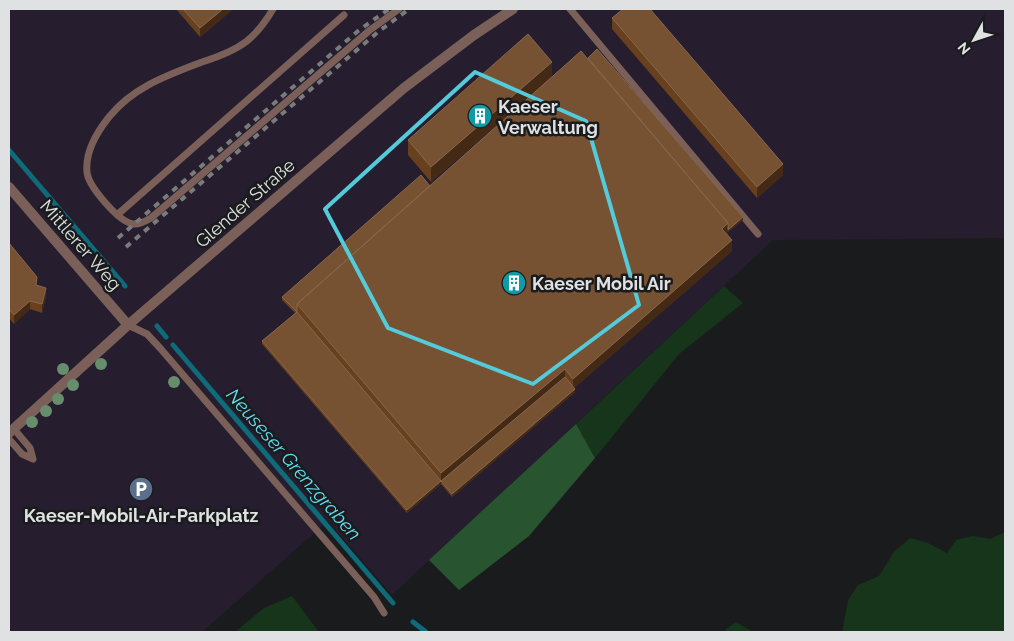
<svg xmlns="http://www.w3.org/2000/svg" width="1014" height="641" font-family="Raleway,sans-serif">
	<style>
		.industrial { fill: #261e2e }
		.green { fill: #17351b }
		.forest { fill: #28552f }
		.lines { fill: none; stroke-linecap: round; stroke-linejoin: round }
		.stream { stroke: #0f6a79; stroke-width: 5 }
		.lane { stroke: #7a6058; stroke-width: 7 }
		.street { stroke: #7a6058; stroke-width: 10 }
		.rail { stroke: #7a7b7c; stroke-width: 4; stroke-dasharray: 6 6; stroke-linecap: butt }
		.tree { fill: #668d6c }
		.wall { fill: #69401d }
		.shaded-wall { fill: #442a14 }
		.building { fill: #765132; stroke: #86684e }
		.marked { fill: none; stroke: #53cbdb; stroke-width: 4; stroke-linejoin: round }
		.labels { text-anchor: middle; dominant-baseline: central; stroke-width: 5; stroke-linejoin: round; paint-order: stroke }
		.poi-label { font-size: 18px; font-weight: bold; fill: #e0e1e2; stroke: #1a1b1d; text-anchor: start }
		.street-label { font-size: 18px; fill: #e0e1e2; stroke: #1a1b1d }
		.water-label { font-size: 19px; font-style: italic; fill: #65dbf2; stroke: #1a1b1d }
	</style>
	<rect width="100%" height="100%" fill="#1a1b1d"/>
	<!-- industrial -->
	<path class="industrial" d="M9,9H1005V238L773,240L392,595L328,521L202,632H9Z"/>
	<!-- green -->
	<path class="green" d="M724,286L743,303L679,354L595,458L576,424Z
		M1005,532V632H842L848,600L858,585L879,576L894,552L910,538L928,543L947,553L956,540L973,536L990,539Z
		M292,596L319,632H235L264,608Z
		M736,622L753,632H756H725L726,629Z"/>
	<!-- forest -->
	<path class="forest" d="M576,424L595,458L529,536L459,590L429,560Z"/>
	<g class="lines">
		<!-- stream -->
		<path class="stream" d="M9,150L125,286
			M157,326L166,337
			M173,345L393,603
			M413,622L426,632"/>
		<!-- lane -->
		<path class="lane" d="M273,9C266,21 258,32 247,41C234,51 218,57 202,62C168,75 133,87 109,117C97,132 85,152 87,172C88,186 119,222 133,224C140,225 146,221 151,218L370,30L399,9
			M570,9L758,234
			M117,215L344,15
			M128,325L147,334L160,348L374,597L384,613
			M14,429L30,448L33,459
			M9,439L22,454L33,459"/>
		<!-- street -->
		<path class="street" d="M9,187L128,325
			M9,433L128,325L404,88L474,35L513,9"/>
		<!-- rail -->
		<path class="rail" d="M118,238L358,31L389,9
			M126,247L378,32L409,9"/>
	</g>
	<!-- trees -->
	<g class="tree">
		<circle cx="101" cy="364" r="6"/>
		<circle cx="63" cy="369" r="6"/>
		<circle cx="174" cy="382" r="6"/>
		<circle cx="73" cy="385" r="6"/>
		<circle cx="58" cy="399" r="6"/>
		<circle cx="46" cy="411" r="6"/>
		<circle cx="32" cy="422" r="6"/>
	</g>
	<!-- wall -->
	<path class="wall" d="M176,9H233L200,37Z
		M612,18L783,175L757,198L612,29Z
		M588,58L743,220L728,232L727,235L732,251L574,388L575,392L452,497L441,484L407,513L262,344V341L295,313L282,300V297L430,186L520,105L431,182L408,155V140L552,77Z
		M9,243L37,285L46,296L42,313L30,309L14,324L9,318Z"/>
	<!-- shaded-wall -->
	<path class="shaded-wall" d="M223,9H233L200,37V28Z
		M552,62V78L431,182V167Z
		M783,164V175L757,198V187Z
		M743,217V220L728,232V234L722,240V229L728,223Z
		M732,240V251L573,389V379Z
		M46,288V296L42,313V304Z
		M30,301V309L14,324V315Z
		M565,369V380L441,481V473Z
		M575,389V392L452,497V494Z
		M441,481V484L407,513V510Z"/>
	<!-- building -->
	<path class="building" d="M183,9H223L200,28Z
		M623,9H650L783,164L757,187L612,18Z
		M528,34L552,62L431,167L408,140Z
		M597,49L743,217L728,230V223L588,58Z
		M581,51L728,223L722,229L732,240L573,379L565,369L441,473L297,304Z
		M421,175L430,186L297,304V312L282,297Z
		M9,243L37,277L36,285L46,288L42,304L30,301L14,315L9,309Z
		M297,312L441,481L565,377L575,389L452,494L441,481L407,510L262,341Z"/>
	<!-- marked area -->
	<path class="marked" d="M475,72L586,121L639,305L533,384L388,328L325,209Z"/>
	<!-- icons -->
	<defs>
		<g id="building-disc" transform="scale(1.25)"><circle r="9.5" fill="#0f9aa8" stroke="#1a1b1d"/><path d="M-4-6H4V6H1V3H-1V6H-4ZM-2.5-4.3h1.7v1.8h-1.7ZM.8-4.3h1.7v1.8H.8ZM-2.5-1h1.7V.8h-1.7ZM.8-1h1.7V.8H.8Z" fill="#fff"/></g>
		<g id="parking-disc" transform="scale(1.25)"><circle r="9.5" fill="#5c6f8a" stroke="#1a1b1d"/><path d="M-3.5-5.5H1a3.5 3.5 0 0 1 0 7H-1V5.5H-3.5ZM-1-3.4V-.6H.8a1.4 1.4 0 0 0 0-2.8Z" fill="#fff"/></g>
	</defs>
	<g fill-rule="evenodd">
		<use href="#building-disc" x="480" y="116"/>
		<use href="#building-disc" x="514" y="283"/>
		<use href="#parking-disc" x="141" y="489"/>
	</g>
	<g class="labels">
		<!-- poi labels -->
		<g class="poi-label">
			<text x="498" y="106">Kaeser<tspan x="498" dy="21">Verwaltung</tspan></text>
			<text x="532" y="283">Kaeser Mobil Air</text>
			<text x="141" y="515" text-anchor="middle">Kaeser-Mobil-Air-Parkplatz</text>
		</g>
		<!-- street labels -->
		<g class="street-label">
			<text transform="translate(245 203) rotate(-41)">Glender Straße</text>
			<text transform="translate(81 245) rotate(49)">Mittlerer Weg</text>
		</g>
		<!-- water labels -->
		<g class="water-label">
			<text transform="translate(294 464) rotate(49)">Neuseser Grenzgraben</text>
		</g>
	</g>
	<!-- border -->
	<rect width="1014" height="641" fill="none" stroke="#e0e1e2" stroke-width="20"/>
	<!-- north arrow -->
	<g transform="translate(974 40) rotate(230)" stroke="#1a1b1d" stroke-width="4" paint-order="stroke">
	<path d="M0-4L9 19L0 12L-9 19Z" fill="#e0e1e2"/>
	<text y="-8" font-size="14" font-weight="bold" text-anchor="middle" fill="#e0e1e2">N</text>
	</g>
</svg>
